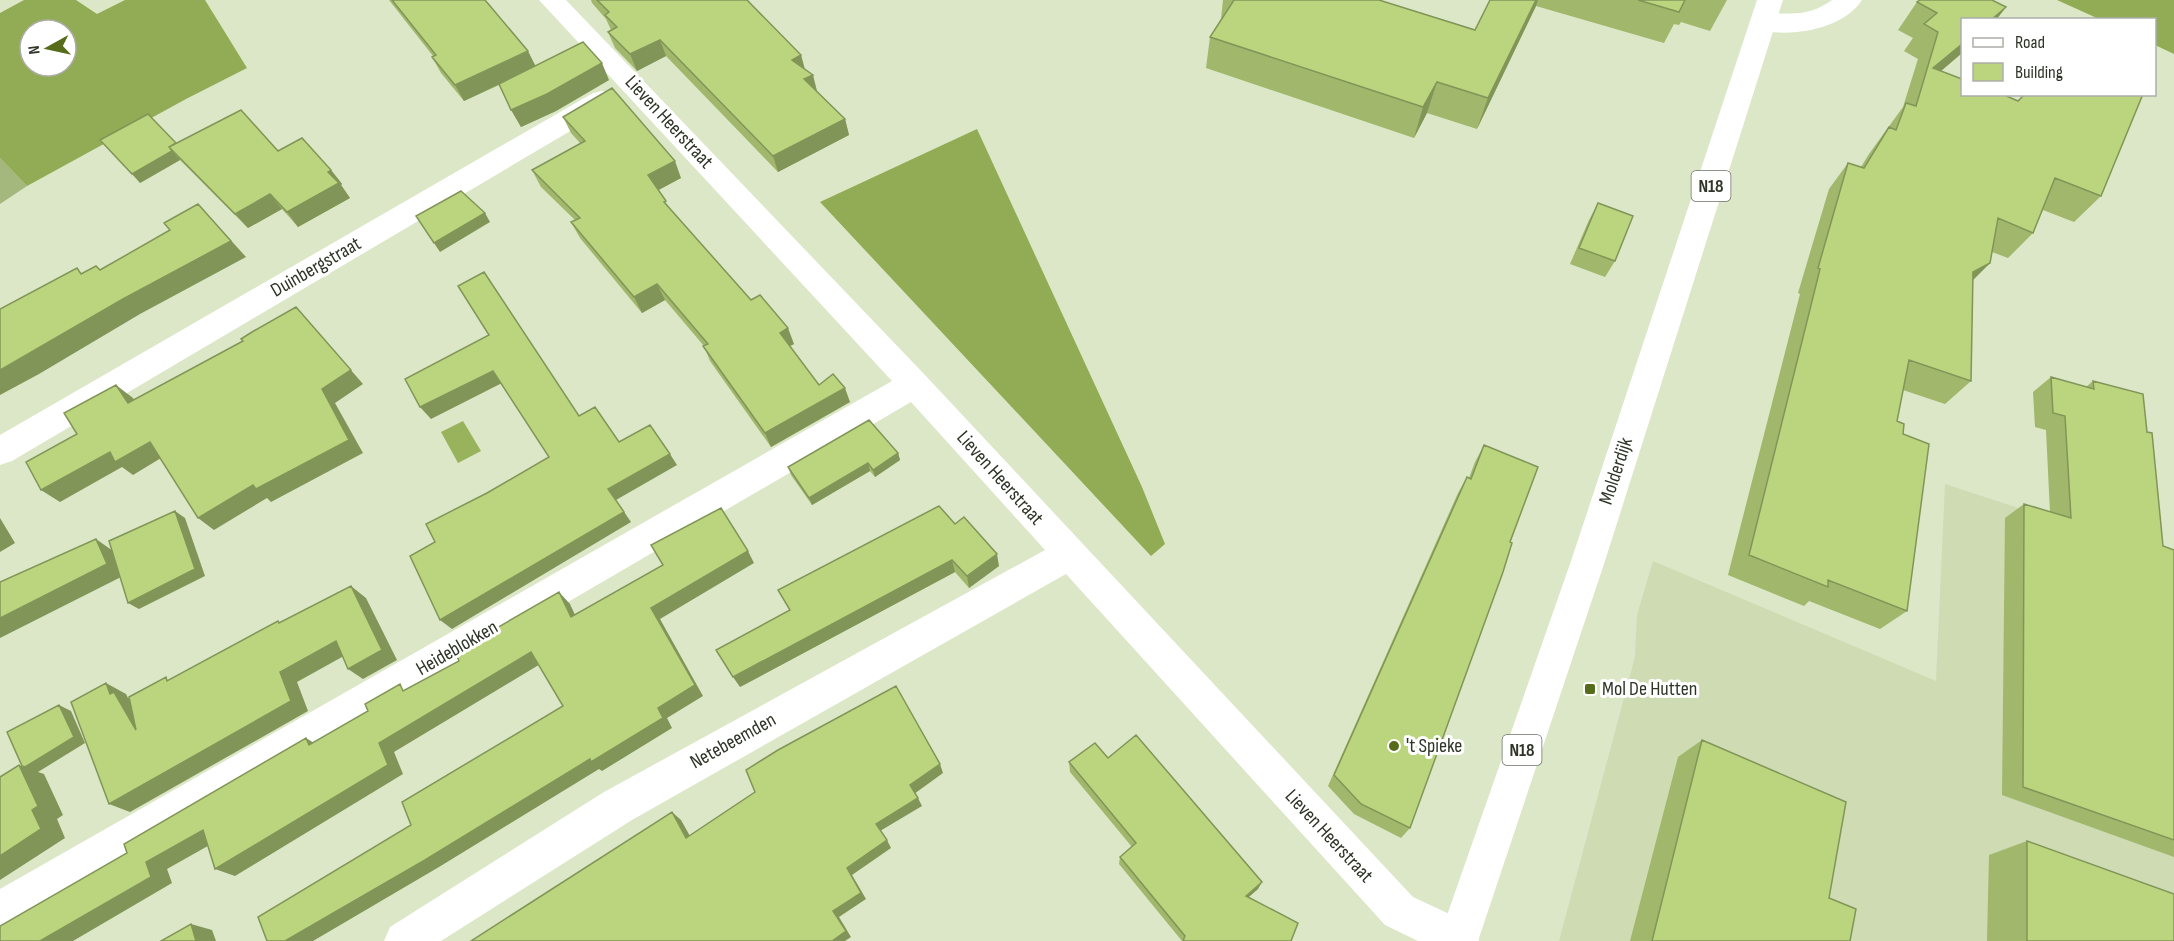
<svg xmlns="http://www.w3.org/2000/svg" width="2174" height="941" font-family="'Sofia Sans Condensed',sans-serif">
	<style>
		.built { fill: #cedbb3 }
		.green { fill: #a4b77d }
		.forest { fill: #92ab55; fill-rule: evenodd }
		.water { fill: #99b35c }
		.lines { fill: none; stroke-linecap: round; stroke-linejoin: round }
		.minor { fill: #fff; fill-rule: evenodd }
		.major { fill: #fff; fill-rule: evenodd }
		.wall { fill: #a0b76c }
		.shaded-wall { fill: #829558 }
		.building { fill: #bad57d; stroke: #829558; stroke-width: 1.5 }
		.poi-dot { fill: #576c1a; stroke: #fff; stroke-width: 2 }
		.labels { text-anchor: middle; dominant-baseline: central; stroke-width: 6; stroke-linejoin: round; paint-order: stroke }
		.shield { fill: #fff; stroke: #6d7168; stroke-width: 1.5 }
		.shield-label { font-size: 18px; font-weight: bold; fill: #2f3427 }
		.street-label { font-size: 20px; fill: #2f3427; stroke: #fff }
		.poi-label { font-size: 20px; fill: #2f3427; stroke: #fff; text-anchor: start }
	</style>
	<rect width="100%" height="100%" fill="#dbe7c6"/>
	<!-- built -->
	<path class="built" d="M1945,484L2174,559V941H1559L1635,657L1637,615L1653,561L1936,681Z"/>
	<!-- green -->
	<path class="green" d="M0,158L27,186L0,204Z"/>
	<!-- forest -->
	<path class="forest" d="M24,0H76L97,14L125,0H205L247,68L186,99L27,186L0,158V13ZM30,30H66V66H30Z
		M2057,0H2174V54L2155,45L2154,20L2099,19Z
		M977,129L1142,487L1165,544L1151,556L820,202Z"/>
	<!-- water -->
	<path class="water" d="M463,421L481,451L458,463L441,432Z"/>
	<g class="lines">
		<!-- minor -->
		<path class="minor" d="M539,0H566L925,375L1413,897L1473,925L1479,941H1418L1385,925L1066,574L632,820L441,941H384L390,927L604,792L1045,550L911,402L14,925L0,931V889L892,381Z
			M1832,0H1862C1842,31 1787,38 1754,29L1750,23L1754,17C1785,8 1801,22 1832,0Z
			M602,91L611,93L615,100L611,107L12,461L0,465V435L593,93Z"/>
		<!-- major -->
		<path class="major" d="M1757,0H1783L1605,561L1478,941H1438L1571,561Z"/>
	</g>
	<!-- wall -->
	<path class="wall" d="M389,0H485L536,66L609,80L556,111L521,127L499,85L464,101L441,73L432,57L433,56Z
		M591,0H747L801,55L805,69L817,91L845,119L849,135L778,172L666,56L637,71L615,48L608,32L611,30L606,19L592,3Z
		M1223,0H1379L1475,30L1490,0H1727L1710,31L1681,22L1679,25L1674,24L1664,43L1536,6L1477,129L1427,113L1414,138L1206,68L1210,37L1221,19Z
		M1917,2L2006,7L1996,20H1962V53L1941,71L2101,196L2074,222L2043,210L2033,233L2008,258L1992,252L1990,263L1973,280L1971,381L1945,404L1903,390L1897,421L1903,434L1907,611L1880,629L1809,601L1804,606L1728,575L1800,294L1798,293L1829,189L1848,163L1861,167L1869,154L1903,107L1918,59L1904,51L1913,38L1898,30Z
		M563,117L681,178L658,190L670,209L751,300L794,344L790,346L819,385L850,402L771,447L710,361L704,346L665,300L642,313L580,238L571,222L575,220L541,187L532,170L580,143L571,133Z
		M176,143L278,151L331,170L342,184L341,185L350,198L298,227L282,209L248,228L180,160L140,183Z
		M1598,203L1615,261L1605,277L1570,264L1589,220Z
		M2051,377L2086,387L2093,381L2147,432L2163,546L2174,550V857L2002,795L2005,518L2024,504L2050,512L2046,430L2035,427L2033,392Z
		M1484,445L1510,542L1410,828L1401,838L1354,814L1328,786L1458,493L1467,477L1469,478L1475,462Z
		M898,453L900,460L875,477L870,471L812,505L791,475L788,467Z
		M955,524L999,566L969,588L955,572L740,687Z
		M1702,740L1829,898L1850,941H1630L1678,757Z
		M1108,758L1258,889L1248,897L1291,941H1182L1119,864L1120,857L1132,847L1070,772L1069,762Z
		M2027,841L2174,941H1987L1989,855Z"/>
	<!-- shaded-wall -->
	<path class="shaded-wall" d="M1536,0H1538L1536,6L1477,129L1488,98Z
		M2006,7L1996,20H1991Z
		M660,40L666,56L637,71L630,54Z
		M1962,44V53L1921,88L1933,68Z
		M528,51L536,67L464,101L455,85Z
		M801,55L805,71L792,60Z
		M602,63L609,80L556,111L521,127L511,110Z
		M813,75L817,91L804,79Z
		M1437,82L1427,113L1414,138L1423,107Z
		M845,119L849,135L778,172L773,156Z
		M172,151L180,160L140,183L132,174Z
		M675,161L681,178L655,192L648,175Z
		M331,170L342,184L341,185L350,198L298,227L287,212L328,172Z
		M270,194L282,209L248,228L235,214Z
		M198,204L246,257L140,314L39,374L0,395V370L123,299Z
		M485,213L490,222L440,252L434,243Z
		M1990,263L1965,288L1973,272Z
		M657,284L665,300L642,313L634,297Z
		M296,307L363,384L335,403L363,453L271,502L267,498L214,530L198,518Z
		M788,328L794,344L786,348L780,333Z
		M493,371L502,383L431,419L420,407Z
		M116,385L133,398L144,417L128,403Z
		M845,388L850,402L771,447L765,433Z
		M150,442L166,455L133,475L122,467L60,502L41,490L110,452Z
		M898,453L900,460L875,477L873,470Z
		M670,454L677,465L616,500L631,522L452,629L440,620L608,489Z
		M868,463L870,471L812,505L809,498Z
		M175,511L185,518L205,576L139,609L128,603Z
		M0,518L15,543L0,552Z
		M96,539L113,551L125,575L0,638V618Z
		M748,551L754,563L660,619L703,696L667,718L672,728L602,771L599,769L439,867L313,941H285L658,708L651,608Z
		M997,554L999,566L969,588L967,576Z
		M952,560L955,572L740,687L733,677Z
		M351,586L366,598L397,660L363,679L348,669Z
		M559,592L570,604L581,628L571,617Z
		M336,641L351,652L297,682L308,711L130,812L109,804L280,672Z
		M531,652L542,663L394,752L403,774L235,876L215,869L379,743Z
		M106,683L126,694L128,698L135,702L136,730L110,694Z
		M59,705L71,711L85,743L38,772L44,774L63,815L57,819L65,838L0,880V856L32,810L19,765L25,767Z
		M306,738L322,748L309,745Z
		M940,764L943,773L914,794L910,785Z
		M918,798L922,806L880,831L876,824Z
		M672,812L681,820L695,845L686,838Z
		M203,830L222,838L167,869L172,883L73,941H40L146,862Z
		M887,840L891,848L852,875L866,899L839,917L851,937L845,941H832L833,911L847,868Z
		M1262,882L1258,889L1242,903L1246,896Z
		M191,924L212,930L216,941H196Z"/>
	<!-- building -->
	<path class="building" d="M392,0H485L528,51L455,85L432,57L436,55Z
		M597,0H747L801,55L792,60L813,75L804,79L845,119L773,156L660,40L630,54L608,32L617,27L605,15L609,12Z
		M1234,0H1379L1475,30L1490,0H1536L1488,98L1437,82L1423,107L1210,37Z
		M1638,0H1685L1679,12Z
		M1920,0H1992L2006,7L1991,20H1962V44L1933,68L1962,79V94H2002L2018,101L2025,94H2143L2101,196L2055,178L2033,233L1998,218L1990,263L1973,272L1971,381L1909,360L1897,421L1904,424L1903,434L1929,444L1907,611L1828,580V587L1749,555L1820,269L1818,268L1848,163L1864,168L1889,127L1896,130L1906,103L1916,106L1938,32L1924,24L1937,13L1917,2Z
		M583,42L602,63L547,94L511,110L499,84Z
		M612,88L675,161L648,175L666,201L664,202L751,300L760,295L788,328L780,333L819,385L833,374L845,388L765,433L703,346L708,344L657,284L634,297L571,222L580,218L532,170L585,141L563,117Z
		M241,110L278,151L302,138L331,170L328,172L339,183L287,212L270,194L235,214L169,147Z
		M148,114L176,143L169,147L172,151L132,174L100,140Z
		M461,191L485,213L434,243L416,216Z
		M1598,203L1633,216L1615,261L1579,248Z
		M198,204L231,241L123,299L0,370V309L77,268L81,274L96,266L100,270L170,230L164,223Z
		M484,272L579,416L595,407L619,442L650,425L670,454L608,489L624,512L440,620L410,556L435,542L426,524L487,493L549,457L493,371L420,407L405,379L489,335L458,286Z
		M296,307L351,370L322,389L349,440L256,489L253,485L198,518L150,442L115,462L110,452L41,490L26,462L77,434L64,413L116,385L128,403L243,341L241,339L252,332Z
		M2051,377L2094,389L2093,381L2143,394L2147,432L2152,433L2163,546L2174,550V840L2023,787L2024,504L2071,518L2065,416L2053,413Z
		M869,420L898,453L873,470L868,463L809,498L788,467Z
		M1484,445L1538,467L1510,542L1512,543L1503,572L1410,828L1361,804L1334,775L1467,477L1471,479Z
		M939,506L955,524L964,517L997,554L967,576L952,560L733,677L716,650L790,610L778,590Z
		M721,508L748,551L651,608L695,685L658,708L663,718L591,762L590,759L425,860L285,941H267L258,917L411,825L402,802L563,706L531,652L379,743L388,765L215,869L203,830L146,862L151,877L40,941H0V926L127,853L124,844L306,738L309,745L368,711L365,704L400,684L403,691L459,661L455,652L559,592L571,617L663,565L651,545Z
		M175,511L195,569L128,603L109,541Z
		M96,539L107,564L0,618V582Z
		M351,586L382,650L348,669L336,641L280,672L291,701L109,804L71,702L106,683L110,694L114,692L136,730L129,697L166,677L167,681L278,621L279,623Z
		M896,686L940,764L910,785L918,798L876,824L887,840L847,868L861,893L833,911L846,931L832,941H471L672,812L686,838L755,792L746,770L778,750Z
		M59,705L74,737L25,767L22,766L7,732Z
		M1136,735L1262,882L1246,896L1298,923L1291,941H1183L1185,936L1120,857L1136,843L1069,762L1095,743L1108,758Z
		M1702,740L1846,802L1829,898L1856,909L1850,941H1652Z
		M19,765L38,806L32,810L41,829L0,856V777Z
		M2027,841L2174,894V941H2027Z
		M191,924L196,941H161Z"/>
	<!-- markers -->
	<g class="poi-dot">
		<rect x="1584" y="683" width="12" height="12" rx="3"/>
		<circle cx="1394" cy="746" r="6"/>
	</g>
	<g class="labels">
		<!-- shield labels -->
		<g class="shield">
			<rect x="1691.5" y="171" width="39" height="30" rx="4.5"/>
			<rect x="1502.5" y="735" width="39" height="30" rx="4.5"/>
		</g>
		<g class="shield-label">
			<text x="1711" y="186">N18</text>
			<text x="1522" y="750">N18</text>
		</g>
		<!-- street labels -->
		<g class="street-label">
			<text transform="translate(669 122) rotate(47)">Lieven Heerstraat</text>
			<text transform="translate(316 267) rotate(-30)">Duinbergstraat</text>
			<text transform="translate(1616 471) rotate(-72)">Molderdijk</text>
			<text transform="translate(1000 478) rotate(48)">Lieven Heerstraat</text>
			<text transform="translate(457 648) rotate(-30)">Heideblokken</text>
			<text transform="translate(733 741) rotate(-29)">Netebeemden</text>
			<text transform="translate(1329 836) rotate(47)">Lieven Heerstraat</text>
		</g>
		<!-- poi labels -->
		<g class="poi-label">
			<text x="1602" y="689">Mol De Hutten</text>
			<text x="1406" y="746">'t Spieke</text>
		</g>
	</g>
	<!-- legend -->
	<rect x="1961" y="18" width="195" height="78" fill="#ffffff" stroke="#acaea9" stroke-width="1.5"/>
	<rect x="1973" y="38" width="30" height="9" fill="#ffffff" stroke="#acaea9" stroke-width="1.5"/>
	<text x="2015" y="48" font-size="18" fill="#2f3427">Road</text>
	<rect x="1973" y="63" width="30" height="18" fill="#bad57d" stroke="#acaea9" stroke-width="1.5"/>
	<text x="2015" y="78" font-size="18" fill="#2f3427">Building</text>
	<!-- north arrow -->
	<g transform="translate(48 48) rotate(262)"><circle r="28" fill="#ffffff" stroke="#acaea9" stroke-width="1.5"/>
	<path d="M0-4.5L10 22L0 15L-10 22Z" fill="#576c1a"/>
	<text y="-9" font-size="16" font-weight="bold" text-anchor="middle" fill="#2f3427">N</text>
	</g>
</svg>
